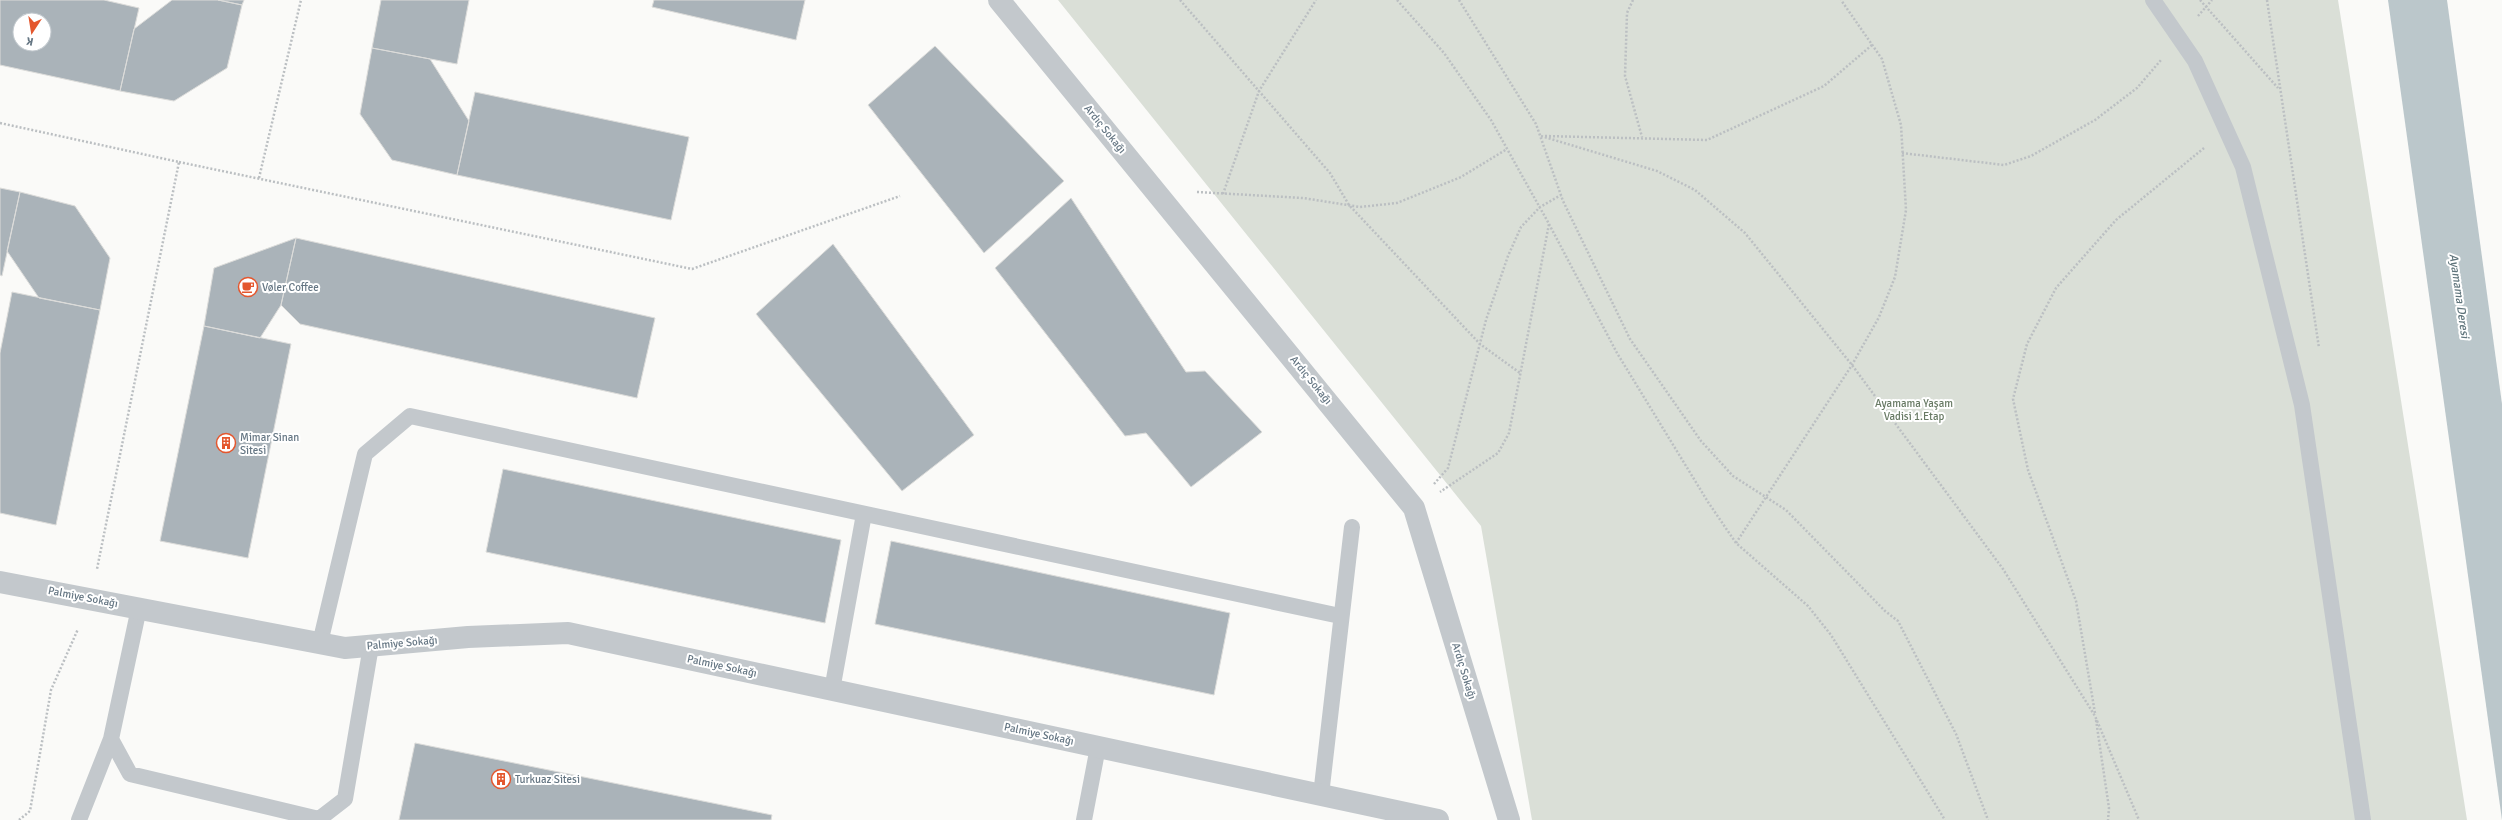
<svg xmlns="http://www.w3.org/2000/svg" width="2502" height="820" font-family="Signika,sans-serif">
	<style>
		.green { fill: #dadfd7 }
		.water { fill: #bbc7cb }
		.building { fill: #aab3b9; stroke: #dcdcda; fill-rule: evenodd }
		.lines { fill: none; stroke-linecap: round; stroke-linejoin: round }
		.path { stroke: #bbbfc2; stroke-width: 2.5; stroke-dasharray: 2 2; stroke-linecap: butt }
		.service { stroke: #c3c8cc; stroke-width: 16 }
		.minor { stroke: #c3c8cc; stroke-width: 22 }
		.labels { text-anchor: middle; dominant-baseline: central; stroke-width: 4; stroke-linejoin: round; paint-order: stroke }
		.street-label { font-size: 11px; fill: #657683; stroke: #fff }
		.poi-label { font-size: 11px; fill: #657683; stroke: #fff; text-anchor: start }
		.park-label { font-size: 11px; fill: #687a64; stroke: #fff }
		.water-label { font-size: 12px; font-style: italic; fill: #60757c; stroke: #fff }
	</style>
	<rect width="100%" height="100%" fill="#fafaf8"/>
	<!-- green -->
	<path class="green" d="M1058,0H2338L2467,820H1532L1481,526Z"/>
	<!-- water -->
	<path class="water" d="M2388,0H2447L2502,404V820Z"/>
	<!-- building -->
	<path class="building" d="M0,0H104L139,8L120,91L0,65ZM20,20H44V44H20Z
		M172,0H218L242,5L227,68L174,101L120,91L134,29Z
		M218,0H244L242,5Z
		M381,0H469L457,64L372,48Z
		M654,0H805L796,40L652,7Z
		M935,46L1064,181L984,253L868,105Z
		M372,48L430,59L469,121L457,175L392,160L360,114Z
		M475,92L689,137L671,220L457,175Z
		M0,188L20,192L2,276L0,275Z
		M20,192L75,206L110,258L100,310L39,298L7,251Z
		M1071,198L1186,372L1205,371L1262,432L1191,487L1146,433L1125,436L995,268Z
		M296,238L281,305L260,338L204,326L214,268Z
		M296,238L655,318L637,398L300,324L281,305Z
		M833,244L974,435L902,491L756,314Z
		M12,292L100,310L56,525L0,513V353Z
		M204,326L291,344L248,558L160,541Z
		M503,469L841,540L825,623L486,552Z
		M891,541L1230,613L1214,695L875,624Z
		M415,743L772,815L771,820H399Z"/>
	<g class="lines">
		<!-- path -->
		<path class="path" d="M1180,0L1330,173L1349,205L1480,344L1520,373
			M1397,0L1444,53L1491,120L1549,224L1509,433L1498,453L1440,492
			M1459,0L1536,124L1563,201L1630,339L1701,441L1733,476L1786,510L1885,611L1898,621L1956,734L1988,820
			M1633,0L1627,13L1625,76L1642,137
			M2200,0L2278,88
			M2267,0L2319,348
			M2198,16L2212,0
			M0,123L179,162L97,569
			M1541,136L1657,171L1695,190L1745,233L1852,365L2003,569L2095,716L2139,820
			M1545,136L1707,140L1824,86L1872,45
			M1902,153L2004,165L2031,156L2095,120L2137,88L2161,60
			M179,162L692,269L900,196
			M259,178L301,0
			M1197,192L1303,198L1360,207L1397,203L1461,177L1507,149
			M1223,194L1259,91L1316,0
			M1549,224L1617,353L1708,502L1736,543L1808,606L1831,635L1945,820
			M1434,484L1448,468L1486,320L1508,256L1521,227L1540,207L1561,195
			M1736,543L1852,365L1879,317L1895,277L1906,210L1901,125L1882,59L1841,0
			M2095,713L2076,601L2028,470L2013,399L2027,344L2056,288L2116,220L2204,148
			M2096,720L2109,808L2108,820
			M19,820L30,811L51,690L78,629"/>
		<!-- service -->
		<path class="service" d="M2153,0L2195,61L2243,167L2302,405L2363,820
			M139,608L111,739L130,774L319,819L345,799L371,646
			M320,643L365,454L410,416L1340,616
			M832,690L864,514
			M1321,795L1352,527
			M79,820L111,739
			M1084,820L1098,747"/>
		<!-- minor -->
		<path class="minor" d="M999,0L1414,508L1509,820
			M0,582L345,648L468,637L568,633L1438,820"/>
	</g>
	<!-- icons -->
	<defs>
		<g id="cafe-ring" transform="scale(1)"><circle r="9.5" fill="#fff" stroke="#e4572e" stroke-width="1.5"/><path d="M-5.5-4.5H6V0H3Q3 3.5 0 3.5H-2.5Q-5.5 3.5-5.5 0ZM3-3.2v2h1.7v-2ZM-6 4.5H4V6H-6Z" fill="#e4572e"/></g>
		<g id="building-ring" transform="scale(1)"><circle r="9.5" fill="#fff" stroke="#e4572e" stroke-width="1.5"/><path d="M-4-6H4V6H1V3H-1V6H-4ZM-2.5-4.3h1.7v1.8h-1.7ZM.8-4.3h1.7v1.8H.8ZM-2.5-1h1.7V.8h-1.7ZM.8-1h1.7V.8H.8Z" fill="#e4572e"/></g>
	</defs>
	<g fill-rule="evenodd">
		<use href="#cafe-ring" x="248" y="287"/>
		<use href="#building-ring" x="226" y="443"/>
		<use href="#building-ring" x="501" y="779"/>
	</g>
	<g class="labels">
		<!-- street labels -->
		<g class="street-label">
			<text transform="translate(1105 129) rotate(51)">Ardıç Sokağı</text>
			<text transform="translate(1311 380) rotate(51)">Ardıç Sokağı</text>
			<text transform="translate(83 597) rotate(11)">Palmiye Sokağı</text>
			<text transform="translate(402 643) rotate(-5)">Palmiye Sokağı</text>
			<text transform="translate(722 666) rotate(12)">Palmiye Sokağı</text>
			<text transform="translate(1464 671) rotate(73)">Ardıç Sokağı</text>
			<text transform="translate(1039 734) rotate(12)">Palmiye Sokağı</text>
		</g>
		<!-- poi labels -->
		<g class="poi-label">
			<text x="262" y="287">Vøler Coffee</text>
			<text x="240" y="437">Mimar Sinan<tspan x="240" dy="13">Sitesi</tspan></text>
			<text x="515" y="779">Turkuaz Sitesi</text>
		</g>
		<!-- park labels -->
		<g class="park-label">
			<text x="1914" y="403">Ayamama Yaşam<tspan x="1914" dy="13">Vadisi 1.Etap</tspan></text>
		</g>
		<!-- water labels -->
		<g class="water-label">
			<text transform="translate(2459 296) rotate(82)">Ayamama Deresi</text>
		</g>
	</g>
	<!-- north arrow -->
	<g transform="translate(32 32) rotate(192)"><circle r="19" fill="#ffffff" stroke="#c1c8cd"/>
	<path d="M0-3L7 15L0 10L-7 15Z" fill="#e4572e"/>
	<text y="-6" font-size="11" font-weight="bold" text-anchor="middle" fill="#657683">K</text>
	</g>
</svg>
